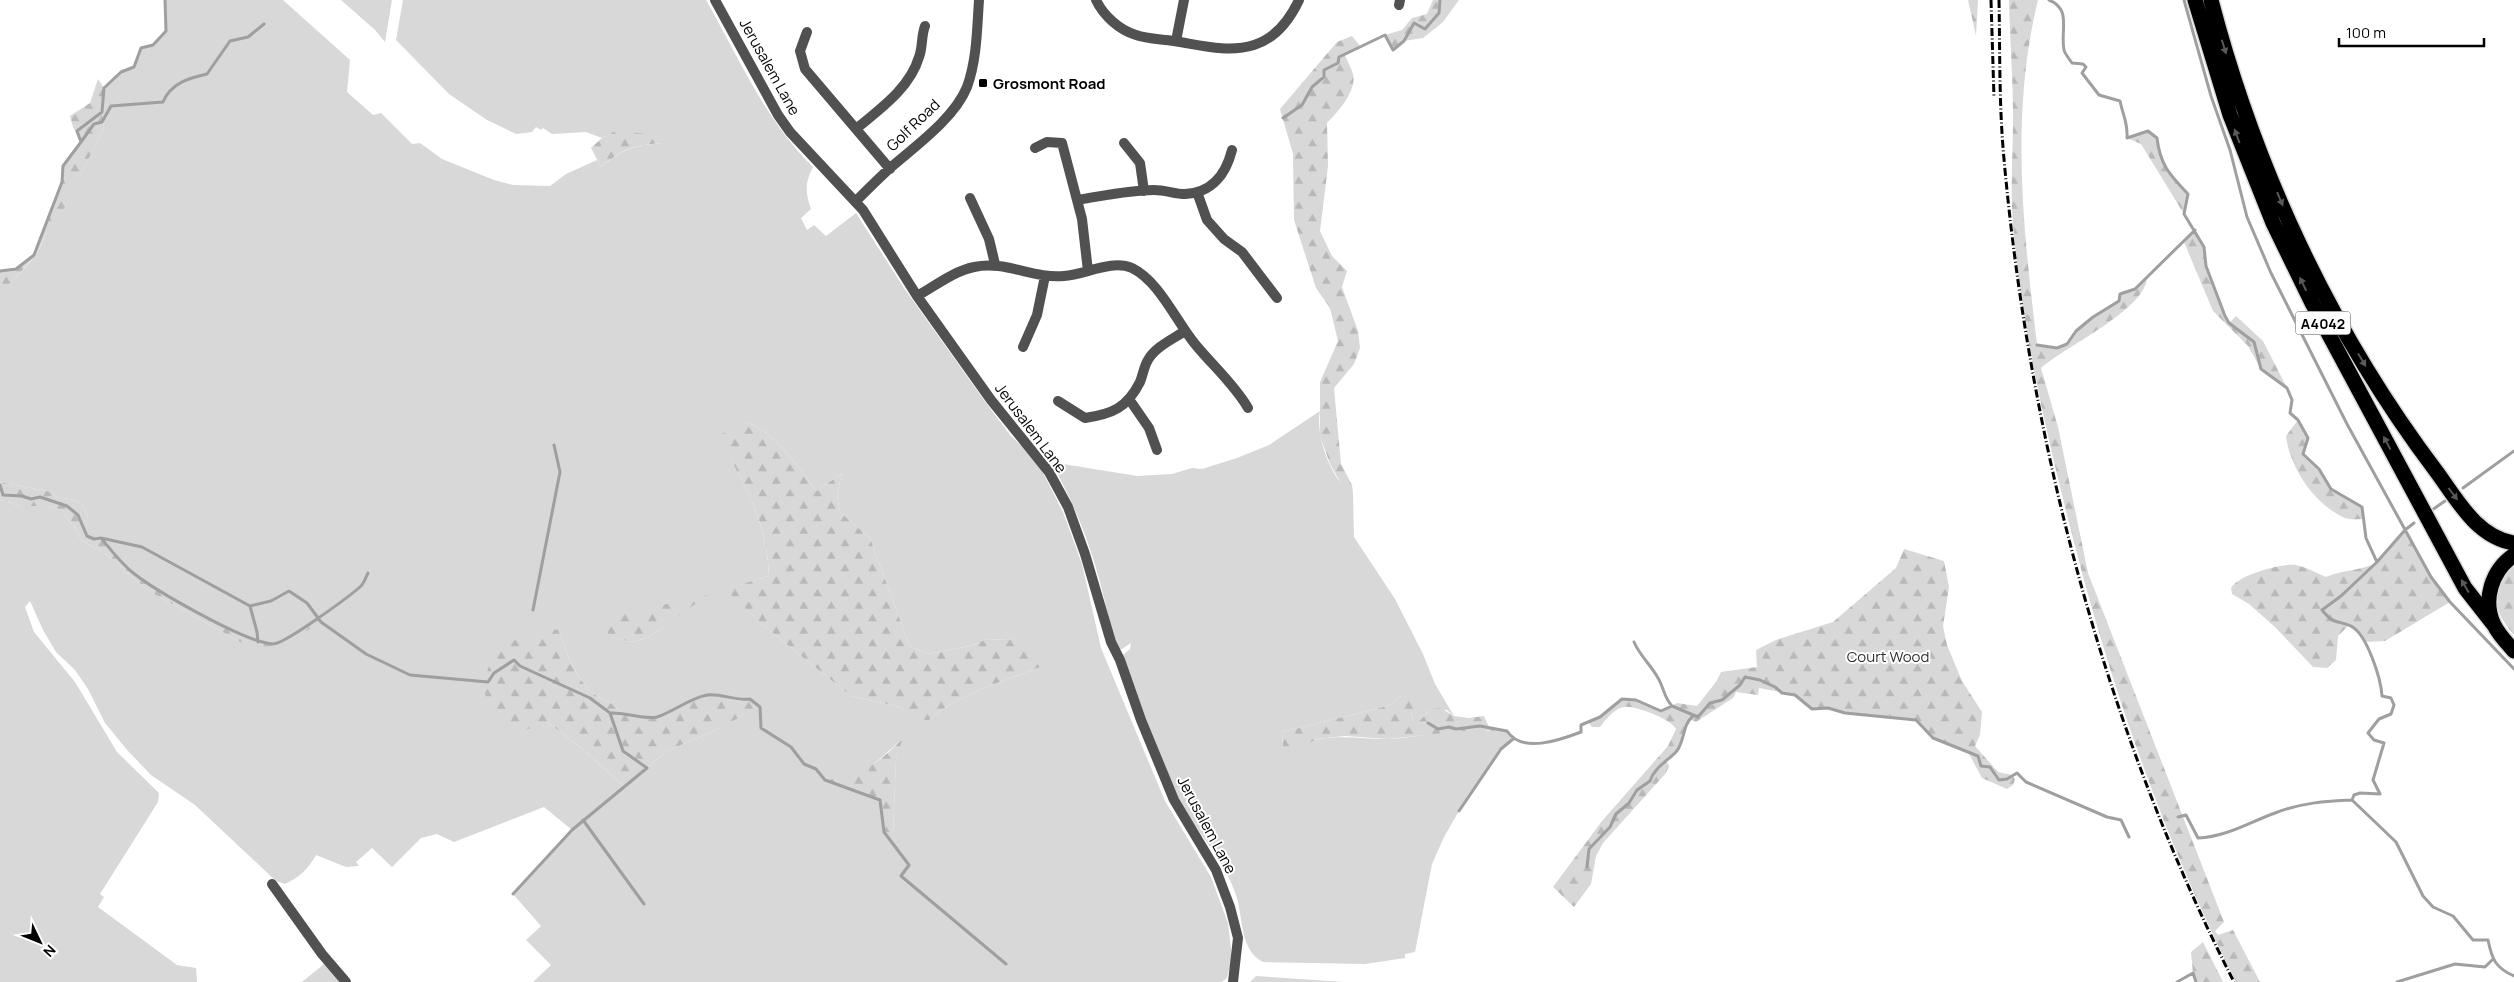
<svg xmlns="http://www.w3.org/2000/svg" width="2514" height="982" font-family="Manrope,sans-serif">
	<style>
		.grass { fill: #d8d8d8; fill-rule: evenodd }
		.forest { fill: url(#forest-firs) }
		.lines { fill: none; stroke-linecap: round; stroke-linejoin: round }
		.stream { stroke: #9f9f9f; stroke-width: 3 }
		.highway-casing { stroke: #dbdbdb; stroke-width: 18 }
		.minor { stroke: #515151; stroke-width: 10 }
		.highway { stroke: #000; stroke-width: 15 }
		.rail { stroke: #000; stroke-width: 3; stroke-dasharray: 8 2.5 1 2.5; stroke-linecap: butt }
		.oneway { fill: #595959 }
		.poi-dot { fill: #000; stroke: #fff; stroke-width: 2 }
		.labels { text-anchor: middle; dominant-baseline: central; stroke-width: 4; stroke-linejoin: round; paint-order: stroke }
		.shield { fill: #fff; stroke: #4c4c4c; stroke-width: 1 }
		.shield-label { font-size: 14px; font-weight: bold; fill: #000 }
		.street-label { font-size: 15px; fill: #000; stroke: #fff }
		.poi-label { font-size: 15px; font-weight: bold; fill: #000; stroke: #fff; text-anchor: start }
		.park-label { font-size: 15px; fill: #2f2f2f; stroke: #fff }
	</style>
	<defs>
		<pattern id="forest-firs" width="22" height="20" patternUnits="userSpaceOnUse" patternTransform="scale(1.25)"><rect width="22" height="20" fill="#d8d8d8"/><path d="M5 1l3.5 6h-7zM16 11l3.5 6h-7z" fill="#b8b8b8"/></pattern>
	</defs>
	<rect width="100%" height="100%" fill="#fff"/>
	<!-- grass -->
	<path class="grass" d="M165,0H283L350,60L347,92L373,115L381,113L412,144L420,143L442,159L494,180L513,185L550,186L566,174L597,160L601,167C623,149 635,145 663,143L615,131L602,138L586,132L552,134L543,128L541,130L536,127L532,132L516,134L487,120L449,94L396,40L403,0H706C739,58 765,120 813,167C805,183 805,192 811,209L801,218L807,230L814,225L826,236L856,213L904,288L984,400L1010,435L1037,461L1063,512L1082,564L1101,648L1165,801L1211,877L1228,923L1232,958L1227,978L1222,982H533L551,965L526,940L541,926L513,894L572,830L544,807L454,842L437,834L421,838L392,867L372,848L356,862L359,866L346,867L316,855C308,869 300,877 285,884L276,881L195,805L151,775L128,751L105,723L88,689L75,670L56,652L43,630L30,601L25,607L34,632L75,682L117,752L159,793L158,802L100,894L104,897L98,907L177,965L196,968L197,982H0V500L21,506H50L61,510L75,527L81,540L109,556L147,590L240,642L276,649L294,633C289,637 280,643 274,644C250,647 153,589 132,572C120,562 111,550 102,538C90,540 87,536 82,526L88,518C85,501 73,498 57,498L52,492L0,482V289H4C21,271 38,259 45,235L54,229L104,127L102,112L104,88L121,72L134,67L141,48L153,44L166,31ZM745,422C775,430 797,467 817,491L842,473L837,495L840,512L870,538L910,647L928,654L970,646L987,639L1009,640L1018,637L1041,667C1009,679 954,696 929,720L920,719L900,707L851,696L760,623L726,589L769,576C767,530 753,500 731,460ZM706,596L648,638L631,642L611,637ZM558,629C567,652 574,677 593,693C603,702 609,698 621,713L654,718L707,695L723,696L736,701L750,699L759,707L709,733L667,751L625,787L579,746L547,722L528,638ZM902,739L896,760L893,833L884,832L880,800L841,787L826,780C866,776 874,764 902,739Z
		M341,0H392L385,42L375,30Z
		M1320,411C1315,434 1331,482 1353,493L1354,537L1395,599L1423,654L1435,684L1454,716L1447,710L1431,709L1419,721H1413L1411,712L1401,696L1391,705L1282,732L1283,748C1296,747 1308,740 1319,739C1343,735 1365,739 1388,739C1416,739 1493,719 1513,739L1501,749L1459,811L1444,837L1432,864L1415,952L1405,954V958L1365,964L1263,962C1240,950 1243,919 1237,898C1226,861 1197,833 1179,800C1155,754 1140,703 1123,655L1130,649L1131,643L1122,649H1117C1110,628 1107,607 1101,586C1090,542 1073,501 1051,462L1137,476L1172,474L1192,468L1202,469L1237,458L1269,445Z
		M324,964L341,982H302Z
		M1256,976L1344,982H1250Z"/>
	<!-- forest -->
	<path class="forest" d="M1433,0H1459L1443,22L1423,38L1404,41L1393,50L1385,35L1402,30L1412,18L1427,14Z
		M1968,0H1978L1976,36Z
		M2009,0H2038C2010,114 2023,229 2037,344L2057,348L2066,344L2076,331L2093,317L2119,301L2120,294L2135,289L2147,278C2145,310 2064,347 2041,368L2058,427L2088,573L2224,922L2215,931L2218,935L2233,930L2260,982H2236C2160,831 2105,670 2065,507C2042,414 2021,320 2013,225C2010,189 2013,154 2013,118C2013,78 2010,39 2009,0Z
		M1352,36L1361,47L1345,55C1347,61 1351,67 1353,74C1357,91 1338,112 1327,123L1328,166L1320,231L1332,256L1347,271L1342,287L1358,331L1360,348L1354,364L1334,388L1341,464L1352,485L1353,493L1344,489L1330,464L1320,436V382L1338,341L1330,308L1316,288L1294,220L1293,154L1280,109L1337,42Z
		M98,79L104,88L102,112L104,127L54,230L45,235C37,260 21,270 4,290L0,289V271L16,269L34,255L62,182L63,166L81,142L73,127L70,116L90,103Z
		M615,131L650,134L664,143C634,145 624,148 601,167L591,148L602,138Z
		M2148,131L2157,138C2160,165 2170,175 2188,194L2184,214L2141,144L2127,138Z
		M2195,230L2204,247L2206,266L2225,316L2229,323L2236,316L2263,341L2287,388L2261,369L2248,346L2213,311L2184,242Z
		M2298,420L2308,438L2304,454L2319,469L2331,489L2362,507L2364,519C2358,519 2350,520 2345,518C2314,504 2290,468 2286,436Z
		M745,422C775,430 797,467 817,491L842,473L837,495L840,512L870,538L910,647L928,654L970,646L987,639L1009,640L1018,637L1028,641L1041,667C1009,679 954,696 929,720H920L900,707L851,696L760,623L725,589L769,576C767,519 744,485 718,436Z
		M0,482L52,492L57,498C73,498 85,501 88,518L82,526C87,536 90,540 101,538C111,550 120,563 132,572C152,587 255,650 276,644C291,639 306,626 319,618L321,622L276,649L261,648L240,642L147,590L109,556L81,540L75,527L61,510L50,506H21L0,500Z
		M2405,530L2431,577L2450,602L2385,641L2365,642L2363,637L2348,626L2338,636L2336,660L2327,668L2313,667L2276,628L2249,604L2232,594L2231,588C2238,575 2282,563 2296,565C2306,567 2316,573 2326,577C2341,570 2361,571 2376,563C2386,557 2396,539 2405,530Z
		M1904,549L1944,561L1949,587L1943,626L1947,645L1962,681L1982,712L1980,735L1975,746L1998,772L2012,775L2015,779L2013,785L2007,789L1982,778L1967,750L1933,738L1916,720L1845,713L1828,708L1812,709L1795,695L1759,688L1758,695L1736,692L1733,698L1696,722L1689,719L1677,751L1666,760L1669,766L1666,773L1603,843L1596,856L1591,884L1574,907L1553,887L1602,821L1668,746L1676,729C1671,719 1634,705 1624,707C1614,709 1606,719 1600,727H1592L1588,722L1600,717L1622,699L1636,700L1661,711L1677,703L1697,706L1716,682L1721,672L1757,667L1756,650L1776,640L1833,622L1896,568Z
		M2514,564V635C2490,607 2491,591 2514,564Z
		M708,595L648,638L631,642L611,637L606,631L605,621L617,615Z
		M558,629C567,652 574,677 593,693C603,702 609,698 621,713L654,718L707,695L723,696L736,701L750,699L760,707L709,733L667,751L625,787L579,746L547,722L517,733L501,724L487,711L484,681L496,645Z
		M1406,695L1413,699L1415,707L1411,712L1413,721H1419L1431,709L1441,708L1454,716L1469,718L1484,716L1489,727L1507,731L1510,736L1489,730H1473L1388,739L1345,736L1317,739L1307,744L1283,749L1282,732L1391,705L1401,696Z
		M903,738L896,760L893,833L884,832L880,800L825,780C861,776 878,764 903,738Z
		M2203,942L2223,982H2196L2193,973L2191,952Z"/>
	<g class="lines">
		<!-- stream -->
		<path class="stream" d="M2049,0C2072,9 2060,31 2064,50C2065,54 2070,60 2072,63L2083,64L2086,67L2082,73L2099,95L2120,101C2123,116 2128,122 2127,138L2148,131L2157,138C2160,165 2170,175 2188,194L2184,214L2204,247L2206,266L2225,316L2229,323L2254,342L2261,369L2287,388L2292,400L2290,413L2298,420L2308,438L2303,454L2319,469L2331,489L2362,507L2366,538L2377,562L2341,596L2322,610C2335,626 2335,619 2351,626C2367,634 2381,679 2382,696L2391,698L2394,705L2391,714L2379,719L2368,733L2374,740L2384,743L2373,780L2380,794L2360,793L2354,795L2352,800L2396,842L2423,896L2433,907L2453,916L2473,940H2488C2492,960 2496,968 2514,976
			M2184,0L2211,96L2230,150L2247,217L2271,273L2347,424L2431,577L2450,602L2514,669
			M1283,118L1302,105L1312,87L1324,77V70L1338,63L1339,57L1385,35L1393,50L1404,41L1414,23L1425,29L1439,13L1440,0
			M81,142L94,124L102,122L111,106L163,102C171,83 189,78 207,74L230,41L248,37L264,24
			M0,271L16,269L34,255L62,182L63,166L81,142L77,131L102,112L104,88L121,72L134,67L141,48L153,45L166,31L165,0
			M2037,345L2057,348L2067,344L2076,331L2093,317L2119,301L2120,294L2135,289L2195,230
			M0,485L3,495L22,496L31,499L40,497L67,506L78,515L87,536L94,539L101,538L142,547L250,606L271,601L289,591L307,603L321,622L366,654L410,675L488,682L494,673L514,660L520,666L590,698L610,713C623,712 646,720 657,717C673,712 690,698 707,695C722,693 733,701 750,699L760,707L761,728L791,747L804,764L816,769L825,780L880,800L884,832L909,865L901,876L1006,964
			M2463,488L2514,451
			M2432,510L2445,501
			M101,538C111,550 120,562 132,572C154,590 246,643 273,644C285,644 350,596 361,586C364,583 366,577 368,573
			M2377,562L2405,530L2414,523
			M250,606L257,632L258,642
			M533,610L560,472L554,445
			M1634,642C1640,656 1651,665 1658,678C1664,688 1664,698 1672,706
			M1428,723L1438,729L1449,727L1456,729L1480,726L1507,731C1522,754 1560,740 1581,732V725L1600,717L1622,699L1636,700L1661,711L1672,706L1698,717L1710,703L1722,700L1740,685L1745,677L1760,680L1775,687L1782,693L1795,695L1812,709L1828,708L1845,713L1916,720L1933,738L1978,756L1981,766L1990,767L1999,780L2007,779L2017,773L2026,782L2107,817L2121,820L2129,837
			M1459,811L1501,749L1513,739
			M2178,817L2186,815L2198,838C2226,837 2250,822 2275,813C2300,803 2326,801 2352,800
			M583,820L644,904
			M1587,867L1589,849L1610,827L1616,814L1629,803L1637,790L1650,781C1654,768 1667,761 1676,752C1685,742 1682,725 1693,716
			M513,894L572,830L647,768L623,751L610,713
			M2177,982L2193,973L2196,982
			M2397,982L2455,964L2485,967L2492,960"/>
		<!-- highway casing -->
		<g class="highway-casing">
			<path id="highway" d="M2195,0L2230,115L2273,223L2312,303L2465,588L2494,625
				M2211,0C2255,169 2331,332 2436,471C2457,499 2476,537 2514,543
				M2514,555C2492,570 2482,600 2494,625C2499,635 2507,643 2514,651"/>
		</g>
		<!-- minor -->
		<path class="minor" d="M715,0L778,115L790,132L863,210L917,296L991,400L1049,472L1068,507L1085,554L1111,642L1120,660L1141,720L1174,800L1216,870L1230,907L1238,938L1233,982
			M1096,0C1103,15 1119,30 1136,35C1147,39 1162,39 1174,41C1200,45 1228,53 1254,45C1276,38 1290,19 1299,0
			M1399,5L1400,0
			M807,32L800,51L805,69L890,169
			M1176,41L1184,0
			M856,129C880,109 910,88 919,57C923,47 921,36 925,26
			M1124,143L1140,163L1144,191
			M1035,148L1047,142L1062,143L1082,219L1088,271
			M1197,192L1207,220L1224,239L1242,252L1277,298
			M970,198L989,239L995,264
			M1077,200C1103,196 1129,190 1154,190C1165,190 1175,194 1185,194C1212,193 1226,174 1232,150
			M856,201C867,190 878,179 889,169C914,147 954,119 967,87C977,59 977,29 979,0
			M917,296C935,286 954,271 974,267C1005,260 1033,279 1064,276C1085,275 1111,259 1132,268C1159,281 1176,321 1195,344C1213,366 1234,384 1248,408
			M1023,347L1037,315L1045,276
			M1129,399L1149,428L1157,450
			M1058,401L1085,418C1112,414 1127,408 1140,382C1143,375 1144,366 1148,360C1155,347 1173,339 1185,331
			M272,884L322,954L346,982"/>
		<!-- highway -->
		<use href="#highway" class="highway"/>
		<!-- rail -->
		<path class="rail" d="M1991,0L1994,98
			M1999,0C2000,53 1999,106 2004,159C2029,440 2105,729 2234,982"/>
	</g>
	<!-- one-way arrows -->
	<defs><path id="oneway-solid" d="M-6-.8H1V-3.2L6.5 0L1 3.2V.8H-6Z" transform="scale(1.25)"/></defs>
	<g class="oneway">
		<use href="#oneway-solid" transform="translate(2224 47) rotate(73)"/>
		<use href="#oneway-solid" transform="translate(2237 136) rotate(-110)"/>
		<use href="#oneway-solid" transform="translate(2280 199) rotate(67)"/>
		<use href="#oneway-solid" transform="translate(2303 284) rotate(-116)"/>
		<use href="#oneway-solid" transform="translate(2362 360) rotate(59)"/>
		<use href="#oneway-solid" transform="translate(2387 443) rotate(-118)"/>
		<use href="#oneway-solid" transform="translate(2453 494) rotate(53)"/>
		<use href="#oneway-solid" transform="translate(2465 586) rotate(-120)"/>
	</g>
	<!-- markers -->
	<rect class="poi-dot" x="978" y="78" width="10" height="10" rx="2.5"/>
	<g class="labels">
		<!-- shield labels -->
		<rect class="shield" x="2295.5" y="311.5" width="55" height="23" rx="4"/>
		<g class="shield-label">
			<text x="2323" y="323">A4042</text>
		</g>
		<!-- street labels -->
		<g class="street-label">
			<text transform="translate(770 67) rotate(61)">Jerusalem Lane</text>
			<text transform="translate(913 125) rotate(-44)">Golf Road</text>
			<text transform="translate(1031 428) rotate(53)">Jerusalem Lane</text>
			<text transform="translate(1207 825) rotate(62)">Jerusalem Lane</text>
		</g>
		<!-- poi labels -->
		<g class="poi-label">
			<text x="993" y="83">Grosmont Road</text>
		</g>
		<!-- park labels -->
		<g class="park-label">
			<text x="1888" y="656">Court Wood</text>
		</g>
	</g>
	<!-- north arrow -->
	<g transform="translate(40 942) rotate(133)" stroke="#ffffff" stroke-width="4" paint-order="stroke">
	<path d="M0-4L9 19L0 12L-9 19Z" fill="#000000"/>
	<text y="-8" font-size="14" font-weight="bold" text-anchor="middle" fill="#000000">N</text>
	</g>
	<!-- scale -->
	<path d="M2339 38v8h145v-8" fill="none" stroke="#000000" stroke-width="2.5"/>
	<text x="2346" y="38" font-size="15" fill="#000000" stroke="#ffffff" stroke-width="4" paint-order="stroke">100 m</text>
</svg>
